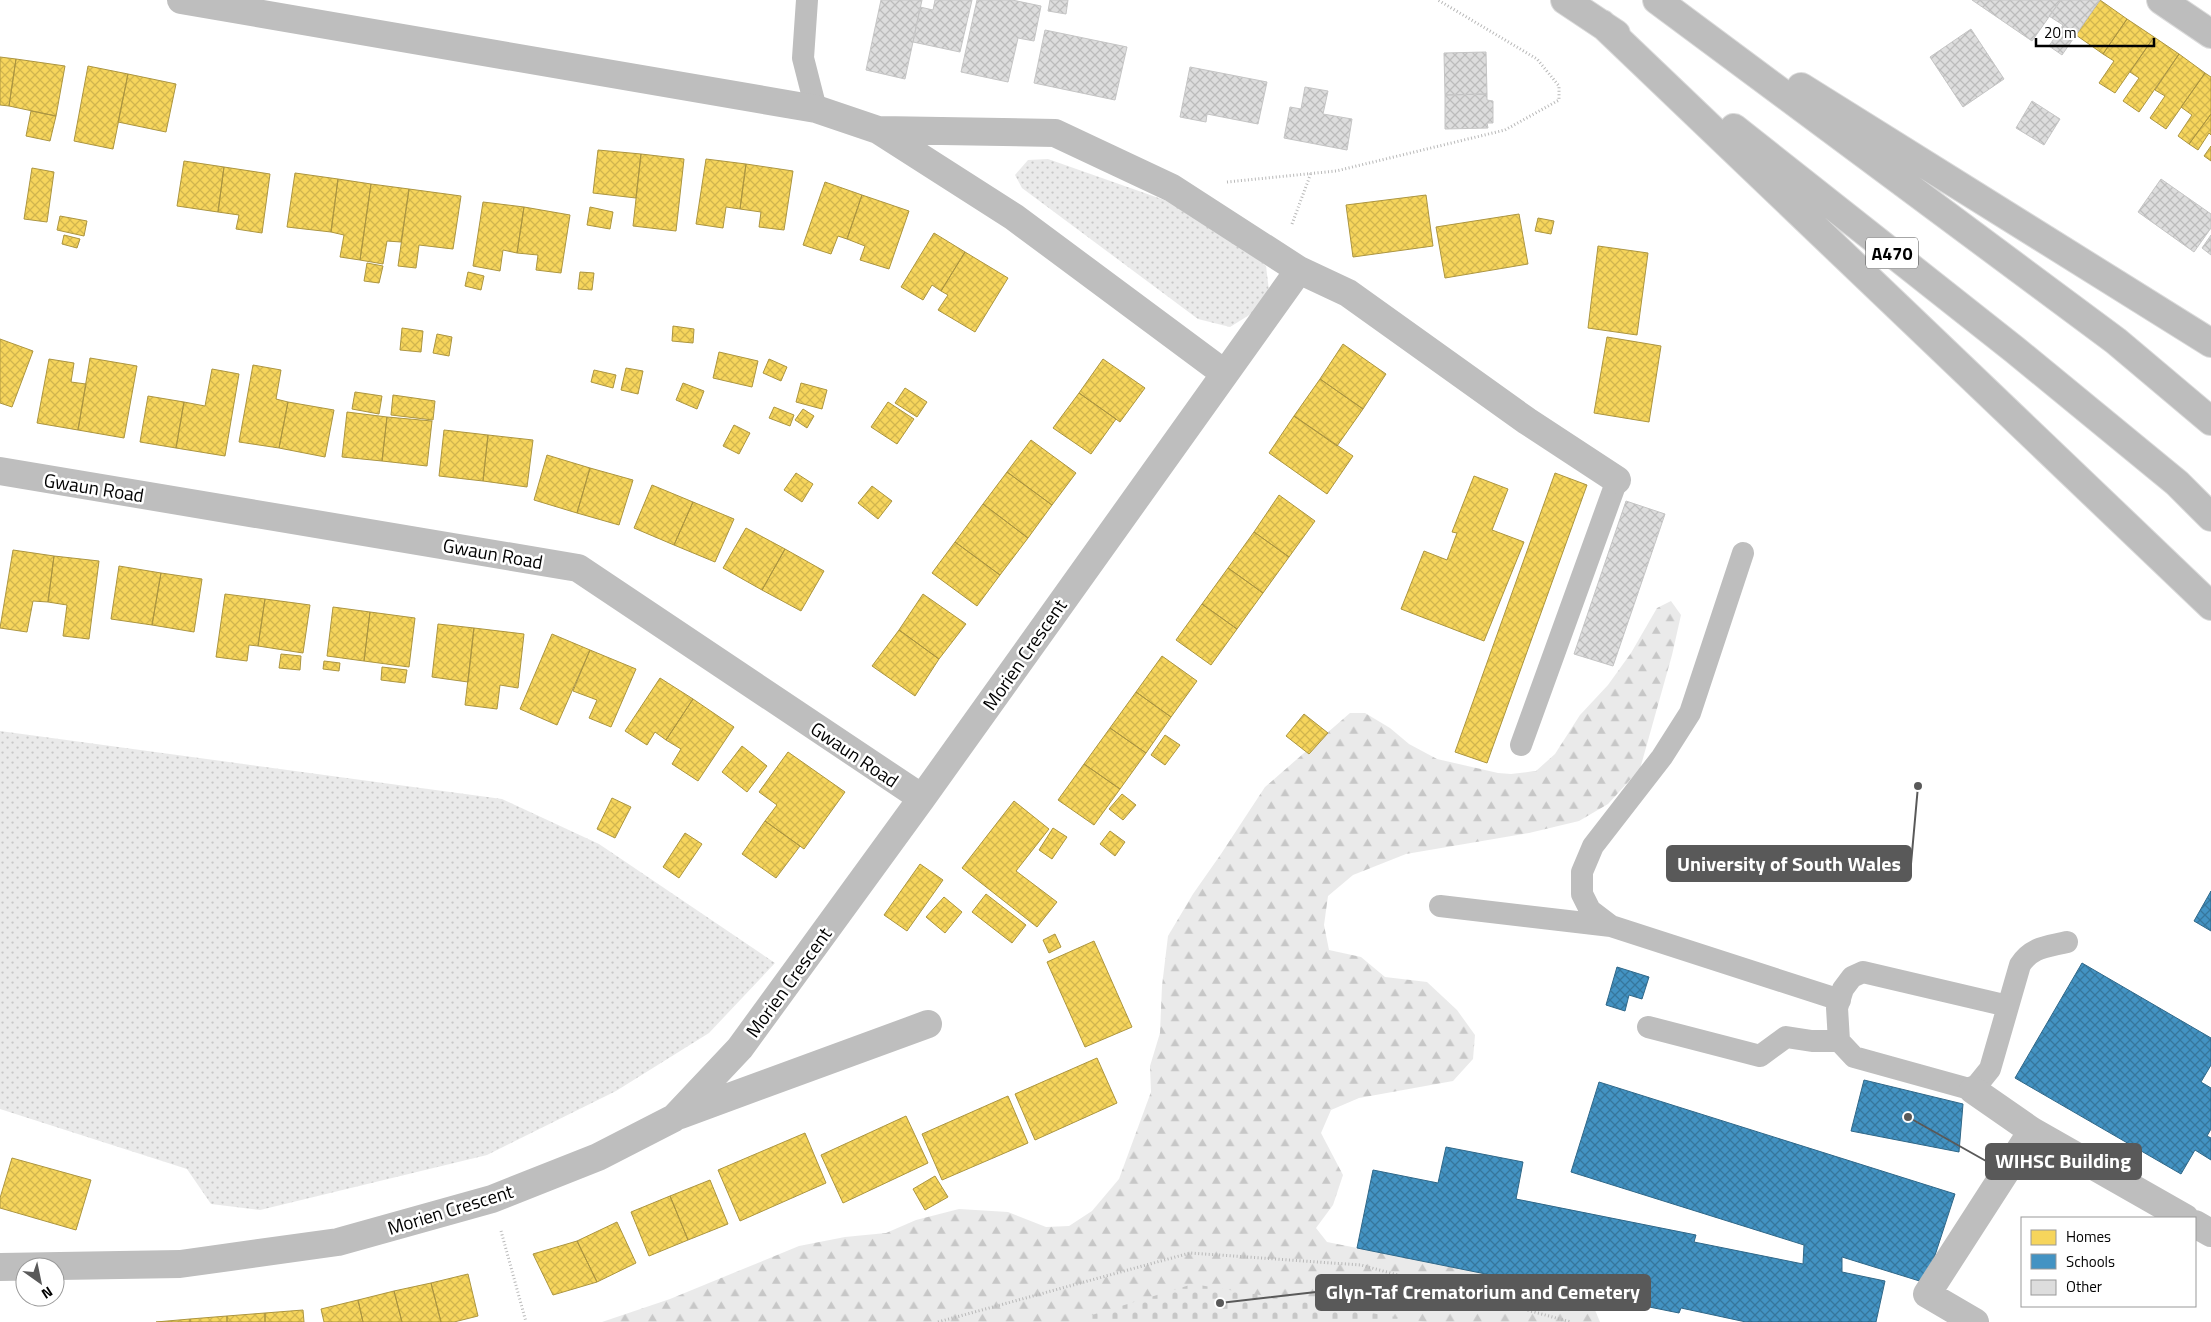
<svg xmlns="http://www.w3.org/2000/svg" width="2211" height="1322" font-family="'Titillium Web',sans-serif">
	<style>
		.green { fill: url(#green-dots) }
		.forest { fill: url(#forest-firs) }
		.cemetery { fill: url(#cemetery-stones) }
		.homes { fill: url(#homes-cross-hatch); stroke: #ac9540 }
		.schools { fill: url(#schools-cross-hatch); stroke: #2f6788 }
		.building { fill: url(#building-cross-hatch); stroke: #c5c5c5 }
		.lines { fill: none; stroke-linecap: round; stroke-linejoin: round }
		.primary-casing { stroke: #dbdbdb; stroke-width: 30 }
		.highway-casing { stroke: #dbdbdb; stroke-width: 30 }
		.path { stroke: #b8b8b8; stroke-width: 3; stroke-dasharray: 1 2.5; stroke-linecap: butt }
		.lane { stroke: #bebebe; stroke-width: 22 }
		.street { stroke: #bebebe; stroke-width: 28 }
		.primary { stroke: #bdbdbd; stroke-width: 28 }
		.highway { stroke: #bdbdbd; stroke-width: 28 }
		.labels { text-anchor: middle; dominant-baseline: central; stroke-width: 5; stroke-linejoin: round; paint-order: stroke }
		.shield { fill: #fff; stroke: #4c4c4c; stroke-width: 1 }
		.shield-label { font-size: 18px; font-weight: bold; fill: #000 }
		.street-label { font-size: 19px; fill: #000; stroke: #fff }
		.leader { fill: none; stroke: #595959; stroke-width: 2 }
		.callout-dot { fill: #595959; stroke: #fff; stroke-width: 2 }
		.callout { fill: #595959; stroke: #595959; stroke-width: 2 }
		.callout-label { font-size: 20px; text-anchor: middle; font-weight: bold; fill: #fff }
	</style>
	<defs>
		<pattern id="green-dots" width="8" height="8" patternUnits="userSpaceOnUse" patternTransform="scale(1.25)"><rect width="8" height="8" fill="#eaeaea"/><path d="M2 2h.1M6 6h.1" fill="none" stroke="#c7c7c7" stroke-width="1.8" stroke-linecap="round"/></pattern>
		<pattern id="forest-firs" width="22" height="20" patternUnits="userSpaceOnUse" patternTransform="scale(1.25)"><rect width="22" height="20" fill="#eaeaea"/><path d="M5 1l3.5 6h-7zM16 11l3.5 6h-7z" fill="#c7c7c7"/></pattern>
		<pattern id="cemetery-stones" width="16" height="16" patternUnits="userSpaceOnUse" patternTransform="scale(1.25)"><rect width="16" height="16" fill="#eaeaea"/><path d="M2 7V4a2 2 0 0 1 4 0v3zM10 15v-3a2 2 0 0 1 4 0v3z" fill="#c7c7c7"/></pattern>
		<pattern id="homes-cross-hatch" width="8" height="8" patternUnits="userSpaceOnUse" patternTransform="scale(1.25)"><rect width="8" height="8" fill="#f6d55c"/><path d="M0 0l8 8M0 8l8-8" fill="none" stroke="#d1b54e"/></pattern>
		<pattern id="schools-cross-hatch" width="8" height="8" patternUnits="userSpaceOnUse" patternTransform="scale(1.25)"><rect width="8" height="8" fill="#4393c3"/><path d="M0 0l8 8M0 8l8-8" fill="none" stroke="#36769c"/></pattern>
		<pattern id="building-cross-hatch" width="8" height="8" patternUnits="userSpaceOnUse" patternTransform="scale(1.25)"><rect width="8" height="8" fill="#ddd"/><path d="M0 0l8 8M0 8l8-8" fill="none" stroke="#bcbcbc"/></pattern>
	</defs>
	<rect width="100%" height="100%" fill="#fff"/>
	<!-- green -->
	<path class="green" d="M1048,159L1170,202L1235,241L1266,266L1269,291L1254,312L1230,327L1198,319L1022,188L1015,175L1028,160Z
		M0,731L502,799L599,844L775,963L709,1033L616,1091L487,1155L260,1210L211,1204L187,1169L0,1109Z"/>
	<!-- forest -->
	<path class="forest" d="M1671,601L1681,615L1672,655L1640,769L1608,804L1579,821L1529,833L1406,854L1353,875L1328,896L1324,925L1329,950L1361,957L1385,977L1427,982L1457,1010L1475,1035L1473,1059L1453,1081L1359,1098L1331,1110L1321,1133L1343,1175L1333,1205L1316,1228L1327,1242L1577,1292L1595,1310L1600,1322H602L670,1299L799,1246L845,1237L886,1233L916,1220L959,1209L1008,1212L1046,1227L1069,1226L1092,1211L1119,1179L1151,1092L1150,1066L1160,1033L1162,986L1168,936L1193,894L1221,854L1265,787L1350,713H1365L1390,728L1409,744L1437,759L1498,773L1511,774L1536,771L1555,754L1580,715L1608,685L1631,653L1657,608Z"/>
	<!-- cemetery -->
	<path class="cemetery" d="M1193,1284L1426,1322H1069Z"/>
	<!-- homes -->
	<path class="homes" d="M2100,0L2127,19L2103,54L2076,35Z
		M2127,19L2154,37L2115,93L2099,83L2114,61L2103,54Z
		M2154,37L2179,54L2139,112L2123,101L2139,78L2130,72Z
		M2179,54L2205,73L2166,129L2150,118L2165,96L2155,90Z
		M0,57L16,59L9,106L0,105Z
		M16,59L65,66L56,116L9,106Z
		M88,66L128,74L113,149L74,141Z
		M2205,73L2211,77V114L2189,144L2178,136L2192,115L2181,107Z
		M128,74L176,84L166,132L118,122Z
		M31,111L56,116L50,141L26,136Z
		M2211,114V135L2209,133L2198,150L2189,144Z
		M2211,146V161L2204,156Z
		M598,150L641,154L636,198L593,193Z
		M641,154L684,159L676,231L633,226Z
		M706,159L746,164L740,209L726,207L723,228L696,224Z
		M184,161L224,167L218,212L177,206Z
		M746,164L793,171L784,230L759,227L761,212L740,209Z
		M224,167L270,174L262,233L236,229L239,215L218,212Z
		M32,168L54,172L47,222L24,219Z
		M295,173L338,179L331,232L287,227Z
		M338,179L371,184L360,260L340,257L344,235L331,232Z
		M825,182L862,195L847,239L838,236L831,254L803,245Z
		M371,184L409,189L401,242L387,241L383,264L360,260Z
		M409,189L461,196L453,249L419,245L416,268L398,266Z
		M862,195L909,211L889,269L860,260L865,246L847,239Z
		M1426,195L1433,246L1353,257L1346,205Z
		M483,202L524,207L517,253L503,250L500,271L473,266Z
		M524,207L570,215L561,273L536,270L538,255L517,253Z
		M590,207L613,212L610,229L587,225Z
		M1519,214L1528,264L1445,278L1436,227Z
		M60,216L87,221L84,236L57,230Z
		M1538,218L1554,221L1551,234L1535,231Z
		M934,233L965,252L941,291L932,285L923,300L901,287Z
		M64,235L80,239L77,248L62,244Z
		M1598,246L1648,253L1637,335L1588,328Z
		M965,252L1008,278L975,332L938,310L948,295L941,291Z
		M367,263L383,266L379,283L364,281Z
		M468,272L484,276L481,290L465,286Z
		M580,272L594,273L592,290L578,289Z
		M673,326L694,329L693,343L672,341Z
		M402,328L423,331L421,352L400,350Z
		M437,334L452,337L449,356L433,353Z
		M1607,337L1661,346L1649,422L1594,413Z
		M0,339L33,351L12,407L0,403Z
		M1343,344L1386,374L1363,409L1320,379Z
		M719,352L758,361L752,387L713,378Z
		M90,358L137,366L124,438L78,430Z
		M49,359L74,363L71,382L86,384L78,430L37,423Z
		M769,359L787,367L781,381L763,373Z
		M1103,359L1145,388L1120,422L1079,393Z
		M253,365L281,370L276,399L288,402L279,448L239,442Z
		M626,368L643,371L638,394L621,390Z
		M212,369L239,374L225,456L176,448L184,402L205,406Z
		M594,370L616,375L613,388L591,382Z
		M1320,379L1363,409L1337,446L1294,416Z
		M683,383L704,391L697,409L676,400Z
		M801,383L827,390L822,409L796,402Z
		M905,388L927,402L917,417L895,403Z
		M355,392L382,396L379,414L352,409Z
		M1079,393L1116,419L1091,454L1053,428Z
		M393,395L435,401L433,420L391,415Z
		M148,396L184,402L176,448L140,442Z
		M288,402L334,410L325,457L279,448Z
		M888,402L914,419L897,444L871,427Z
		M774,407L794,415L790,426L769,418Z
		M803,409L814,416L807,428L795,420Z
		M347,412L387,417L382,461L342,457Z
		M1294,416L1353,456L1327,494L1269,453Z
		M387,417L432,421L427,466L382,461Z
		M734,425L750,433L739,454L723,446Z
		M444,430L488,435L483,481L439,476Z
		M488,435L533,440L527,487L483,481Z
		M1031,440L1076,473L1052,505L1007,472Z
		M547,455L590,468L577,513L534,500Z
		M590,468L633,480L619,525L577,513Z
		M1007,472L1052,505L1028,538L983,504Z
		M796,473L813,484L802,502L784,490Z
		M1555,473L1587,485L1487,763L1455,752Z
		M1474,476L1508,489L1492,530L1524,542L1484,641L1401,609L1424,551L1447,560L1457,533L1452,532Z
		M652,485L693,502L674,545L634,528Z
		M872,486L892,501L878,519L858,503Z
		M1279,495L1315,521L1289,557L1254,532Z
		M693,502L734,519L715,562L674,545Z
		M983,504L1028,538L1000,575L955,542Z
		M746,528L785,549L762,590L723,568Z
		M1254,532L1289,557L1263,593L1228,568Z
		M955,542L1000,575L977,606L932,573Z
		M785,549L824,571L801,611L762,590Z
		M13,550L54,556L48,602L33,601L27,632L0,628Z
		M54,556L99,561L89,639L63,636L67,605L48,602Z
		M119,566L161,573L152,625L111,619Z
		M1228,568L1263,593L1237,629L1202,604Z
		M161,573L202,579L194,632L152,625Z
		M225,594L265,599L258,646L249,645L247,661L216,657Z
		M923,594L966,624L939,659L899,630Z
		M265,599L310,605L303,653L258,646Z
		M1202,604L1237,629L1211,665L1176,640Z
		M333,607L370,612L364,661L327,656Z
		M370,612L415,618L409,667L364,661Z
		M438,624L474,628L468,682L432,677Z
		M474,628L524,634L518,688L500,685L497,709L465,705Z
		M899,630L939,659L915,696L872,666Z
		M552,634L590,650L557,725L520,709Z
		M590,650L636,669L611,727L589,718L597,700L573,691Z
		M281,654L301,656L300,670L279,668Z
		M1162,656L1197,681L1171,717L1136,692Z
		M324,661L340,663L339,671L323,669Z
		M382,667L407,670L405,683L381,680Z
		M660,678L693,699L666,740L655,732L647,745L625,731Z
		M1136,692L1171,717L1146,753L1110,728Z
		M693,699L734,727L698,781L672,764L681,749L666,740Z
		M1304,714L1328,733L1309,754L1286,736Z
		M1110,728L1146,753L1120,789L1084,764Z
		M1165,735L1180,745L1165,765L1151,755Z
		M742,746L767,766L747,792L722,772Z
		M788,752L845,792L804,849L765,821L777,805L759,792Z
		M1084,764L1120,789L1094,825L1058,800Z
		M1122,794L1136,805L1123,820L1109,809Z
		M612,798L631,807L615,838L597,829Z
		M1014,801L1049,829L1016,871L1057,902L1037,927L962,868Z
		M765,821L800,846L776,878L742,854Z
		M1053,828L1067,837L1052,859L1039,850Z
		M1110,831L1125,842L1115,856L1100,844Z
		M685,833L702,844L679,878L663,867Z
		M920,864L943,880L907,931L884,915Z
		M986,894L1026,925L1012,943L972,912Z
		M944,897L962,912L945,933L926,917Z
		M1055,934L1061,947L1049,953L1043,940Z
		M1094,941L1132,1027L1085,1047L1047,962Z
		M1097,1058L1117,1103L1035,1140L1015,1094Z
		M1008,1096L1028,1143L942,1180L922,1134Z
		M906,1116L928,1163L843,1203L821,1155Z
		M805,1133L826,1183L740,1221L718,1170Z
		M12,1158L91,1180L76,1230L0,1208V1198Z
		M935,1176L948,1197L925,1210L913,1189Z
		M710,1180L728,1224L688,1240L670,1196Z
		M670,1196L688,1240L649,1256L631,1212Z
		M617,1222L636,1263L597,1282L577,1241Z
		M577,1241L597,1282L553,1295L533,1254Z
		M468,1274L478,1316L454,1322H441L431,1283Z
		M431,1283L441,1322H402L394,1291Z
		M394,1291L402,1322H363L358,1300Z
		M358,1300L363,1322H324L321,1309Z
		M303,1310L304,1322H265V1313Z
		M265,1313V1322H227V1316Z
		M227,1316V1322H190V1319Z
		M190,1319V1322H156Z"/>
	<!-- schools -->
	<path class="schools" d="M2211,891V931L2194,921Z
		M2082,963L2211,1038V1065L2201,1082L2211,1088V1129L2207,1136L2211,1138V1160L2195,1150L2181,1174L2015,1078Z
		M1617,967L1649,977L1642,999L1629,995L1625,1011L1606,1005Z
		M1864,1080L1963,1104L1959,1152L1851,1131Z
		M1599,1082L1955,1194L1926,1283L1842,1257V1272L1885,1281L1876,1322H1746L1681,1308L1679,1313L1357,1248L1373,1170L1438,1183L1446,1147L1523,1162L1516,1199L1696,1235L1694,1242L1803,1264L1804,1245L1571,1172Z"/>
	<!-- building -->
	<path class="building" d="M881,0H922L905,79L866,70Z
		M935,0H972L960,52L913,42L920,7L933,10Z
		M977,0H1012L1041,6L1034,41L1018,38L1008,82L961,72Z
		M1050,0H1068L1066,14L1048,11Z
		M1972,0H2061L2032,41Z
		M2061,0H2100L2062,55L2049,46L2063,25L2049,16Z
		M1971,29L2004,79L1963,107L1930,57Z
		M1045,30L1127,47L1115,100L1034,83Z
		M1486,52L1487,94L1445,95L1444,53Z
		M1190,67L1267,82L1258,124L1207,114L1206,122L1180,117Z
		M1305,87L1328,91L1323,114L1352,119L1347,150L1284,138L1290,107L1301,109Z
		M1487,94V100L1493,101V123H1487L1488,128L1445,129V95Z
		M2032,101L2060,119L2044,145L2016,128Z
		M2161,179L2211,214V228L2194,252L2138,212Z
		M2211,235V255L2202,248Z
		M1626,501L1665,514L1613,666L1574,654Z"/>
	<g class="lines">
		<!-- primary casing -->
		<g class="primary-casing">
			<path id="primary" d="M2161,0L2211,34"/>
		</g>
		<!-- highway casing -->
		<g class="highway-casing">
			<path id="highway" d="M1565,0L1616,34
				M1657,0L2116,341L2211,421
				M1602,24L2211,606
				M1801,87L2211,343
				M1734,128L2015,350L2177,483L2211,517"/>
		</g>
		<!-- path -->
		<path class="path" d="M1227,182L1336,171L1505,130L1559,100V86L1537,59L1438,0
			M1292,224L1311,173
			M501,1231L526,1322
			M938,1322L1190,1253L1361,1265L1571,1322"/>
		<!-- lane -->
		<path class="lane" d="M807,0L803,58L816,109
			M1521,745L1617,480
			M1440,906L1611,926L1840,1000
			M1611,926L1590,910L1582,894V872L1593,846L1662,757L1690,713L1743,553
			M2008,1006L1863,972L1852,977L1843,989L1837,1008L1839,1041L1854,1057L1973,1090L1990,1069L2020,965C2031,947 2047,947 2067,942
			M1648,1027L1760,1056L1786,1037L1812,1041H1839"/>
		<!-- street -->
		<path class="street" d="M181,0L816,109L878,130L1014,217L1224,373
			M880,130L1055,133L1172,188L1299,270L1348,293L1527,421L1617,480
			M0,471L578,568L922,798
			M1973,1090L2032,1131L2185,1218
			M680,1115L928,1024
			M2195,1224L2211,1233
			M0,1267L180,1264L338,1242L492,1199L598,1157L674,1118L740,1048L922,798L1299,270
			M1975,1322L1927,1294L2032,1131"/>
		<!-- primary -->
		<use href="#primary" class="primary"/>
		<!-- highway -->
		<use href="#highway" class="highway"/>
	</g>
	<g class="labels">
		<!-- shield labels -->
		<rect class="shield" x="1866" y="237.5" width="52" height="31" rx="4"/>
		<g class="shield-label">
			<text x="1892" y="253">A470</text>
		</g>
		<!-- street labels -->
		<g class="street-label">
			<text transform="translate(94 487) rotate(9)">Gwaun Road</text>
			<text transform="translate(493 553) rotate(10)">Gwaun Road</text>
			<text transform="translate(1024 654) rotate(-55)">Morien Crescent</text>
			<text transform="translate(855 754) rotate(34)">Gwaun Road</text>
			<text transform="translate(788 982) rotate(-54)">Morien Crescent</text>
			<text transform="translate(450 1209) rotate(-17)">Morien Crescent</text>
		</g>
	</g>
	<!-- callouts -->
	<path class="leader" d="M1918 786L1911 864M1908 1117L1986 1161M1220 1303L1316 1292"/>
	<g class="callout-dot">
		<circle cx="1918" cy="786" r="5"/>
		<circle cx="1908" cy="1117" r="5"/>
		<circle cx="1220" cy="1303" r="5"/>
	</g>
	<g class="callout">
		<rect x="1667" y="846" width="244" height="35" rx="5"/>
		<rect x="1986" y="1144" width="155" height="35" rx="5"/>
		<rect x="1316" y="1275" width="334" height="35" rx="5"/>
	</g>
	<g class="callout-label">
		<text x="1789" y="871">University of South Wales</text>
		<text x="2063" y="1168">WIHSC Building</text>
		<text x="1483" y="1299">Glyn-Taf Crematorium and Cemetery</text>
	</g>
	<!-- legend -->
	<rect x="2021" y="1217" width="175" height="90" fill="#ffffff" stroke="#999999"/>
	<rect x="2031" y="1230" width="25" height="15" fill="#f6d55c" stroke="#999999"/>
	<text x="2066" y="1242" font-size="15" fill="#000000">Homes</text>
	<rect x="2031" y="1254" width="25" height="15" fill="#4393c3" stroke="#999999"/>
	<text x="2066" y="1267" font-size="15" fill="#000000">Schools</text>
	<rect x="2031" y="1280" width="25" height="15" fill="#dddddd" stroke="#999999"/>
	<text x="2066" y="1292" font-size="15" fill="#000000">Other</text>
	<!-- north arrow -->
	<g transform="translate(40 1282) rotate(147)"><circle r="24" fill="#ffffff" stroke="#999999"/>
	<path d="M0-4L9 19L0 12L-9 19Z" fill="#595959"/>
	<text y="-8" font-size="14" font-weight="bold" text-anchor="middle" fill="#000000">N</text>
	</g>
	<!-- scale -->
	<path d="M2036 38v8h118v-8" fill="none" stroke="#000000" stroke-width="2.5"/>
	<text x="2044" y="38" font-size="15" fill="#000000" stroke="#ffffff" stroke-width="4" paint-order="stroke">20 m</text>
</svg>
